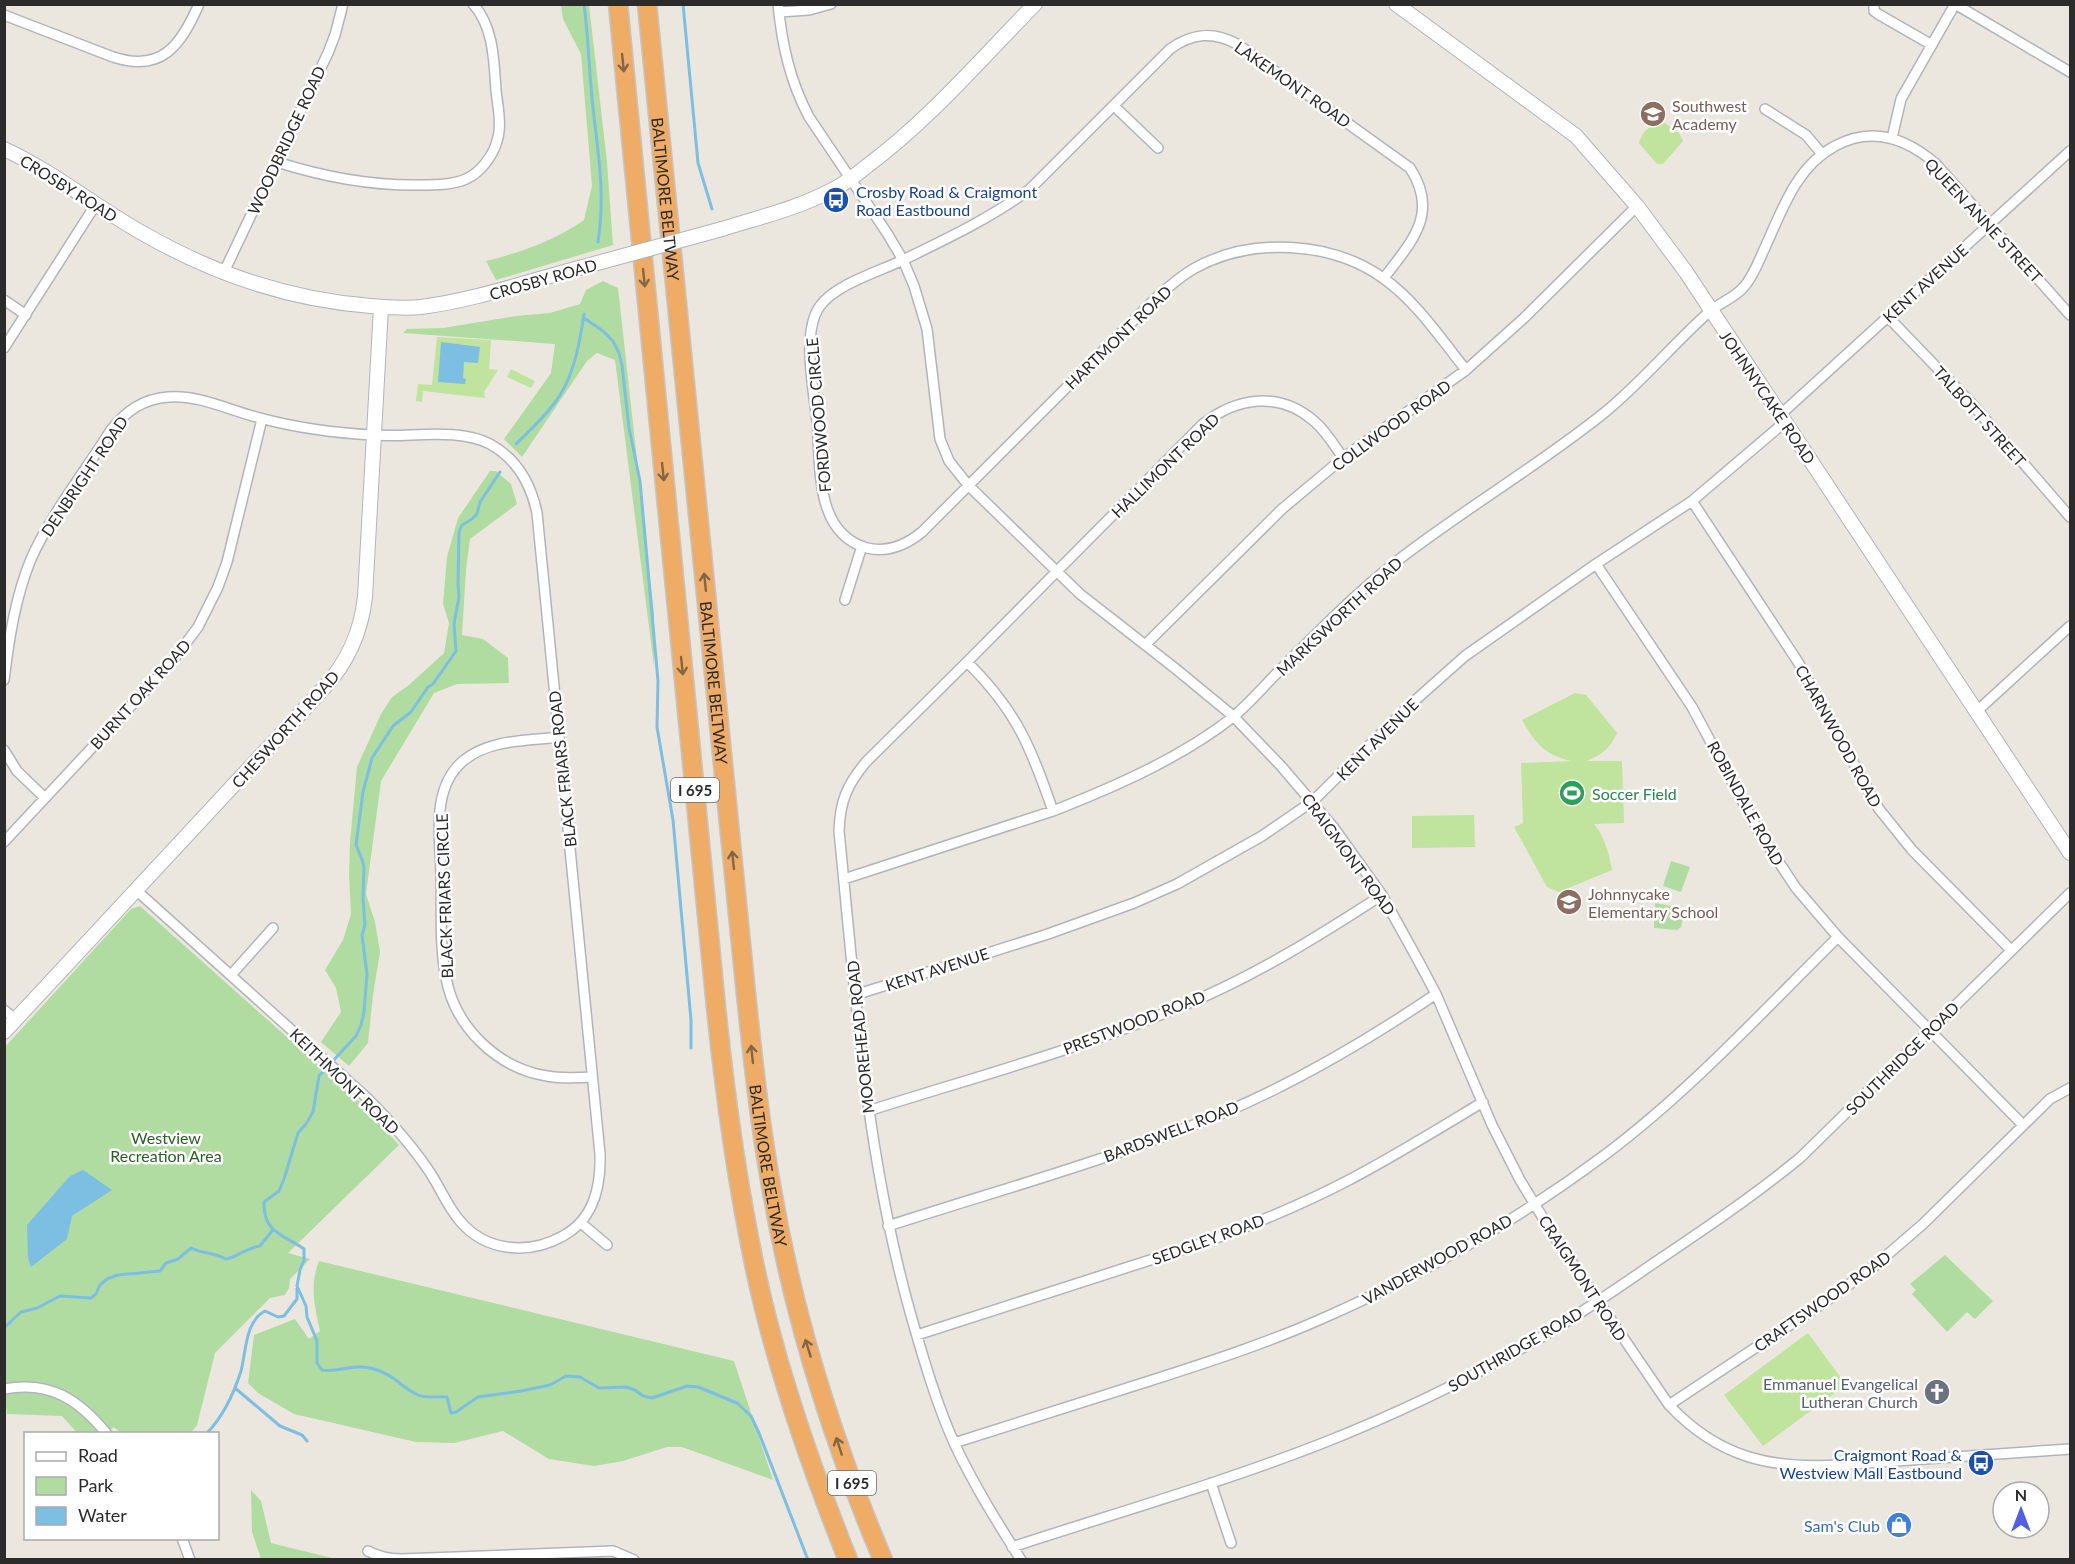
<svg xmlns="http://www.w3.org/2000/svg" width="2075" height="1564" font-family="Lato,sans-serif">
	<style>
		.green { fill: #b0dca1 }
		.pitch { fill: #c0e39d }
		.water { fill: #7cbfe3 }
		.lines { fill: none; stroke-linecap: round; stroke-linejoin: round }
		.stream { stroke: #7cbfe3; stroke-width: 3 }
		.street-casing { stroke: #b2b4bd; stroke-width: 12 }
		.secondary-casing { stroke: #b2b4bd; stroke-width: 16 }
		.highway-casing { stroke: #c4c4c4; stroke-width: 21 }
		.street { stroke: #fff; stroke-width: 9 }
		.secondary { stroke: #fff; stroke-width: 14 }
		.highway { stroke: #eeac67; stroke-width: 18 }
		.secondary-bridge-casing { stroke: #b2b4bd; stroke-width: 16; stroke-linecap: butt }
		.secondary-bridge { stroke: #fff; stroke-width: 14 }
		.oneway { stroke: #836546 }
		.labels { text-anchor: middle; dominant-baseline: central; stroke-width: 5; stroke-linejoin: round; paint-order: stroke }
		.shield { fill: #fff; stroke: #6b6b6b; stroke-width: 1.5 }
		.shield-label { font-size: 15px; font-weight: bold; fill: #2b2b2b }
		.street-label { font-size: 16px; fill: #2b2b2b; stroke: #fff }
		.education-label { font-size: 16px; fill: #785e54; stroke: #fff; text-anchor: start }
		.transit-label { font-size: 16px; fill: #164399; stroke: #fff; text-anchor: start }
		.leisure-label { font-size: 16px; fill: #27864d; stroke: #fff; text-anchor: start }
		.park-label { font-size: 16px; fill: #2a6122; stroke: #fff }
		.worship-label { font-size: 16px; fill: #5b616d; stroke: #fff; text-anchor: end }
		.shop-label { font-size: 16px; fill: #366cbe; stroke: #fff; text-anchor: end }
	</style>
	<rect width="100%" height="100%" fill="#ebe7df"/>
	<!-- green -->
	<path class="green" d="M561,5H589L607,162L613,245L496,280L486,261C522,252 554,241 584,220L592,186L581,54L563,19Z
		M603,281L618,288L654,613V666L615,360L597,353L587,361L522,457L504,439L551,373L555,344L403,333L407,329L443,328L516,316L550,313L580,304L586,290Z
		M490,471H496L511,484L517,504L470,539L466,570L462,635L483,639L508,658L509,683L457,684L434,693L381,781L366,894L375,922L380,952L373,995L368,1043L349,1066L321,1042L341,1012L336,988L325,970L343,940L351,914L349,875L350,842L357,767L381,714L392,697L409,685L444,653L449,623L443,604L447,557L458,518Z
		M1671,861L1690,867L1681,892L1663,886Z
		M1655,903L1671,906L1674,909V916L1683,919L1681,927L1677,930L1654,928Z
		M140,906L363,1105L399,1145L288,1253L310,1259L290,1279L289,1288L285,1295L270,1298L215,1353L197,1425L191,1433H121L114,1427L107,1433H77L62,1416L7,1414L4,1388V1048L131,909Z
		M1945,1255L1993,1301L1975,1319L1967,1312L1947,1332L1912,1294L1916,1290L1910,1284Z
		M319,1261L734,1361L773,1480L682,1447H667L623,1461L594,1466L549,1459L503,1431L454,1443L416,1442L294,1414L258,1393L248,1383L254,1335L295,1319L309,1339L320,1331C315,1306 309,1287 319,1261Z
		M251,1490L261,1501L271,1543L336,1559H261L252,1532Z"/>
	<!-- pitch -->
	<path class="pitch" d="M1665,123L1679,133L1683,141L1663,164H1657L1639,143C1643,129 1652,124 1665,123Z
		M437,337L491,340L489,369L498,370L484,392L485,398L423,391L422,402L416,401L418,384L432,385Z
		M511,369L535,381L531,388L507,377Z
		M1575,693L1586,695L1617,733C1610,749 1602,754 1587,761H1622L1624,823L1594,824C1605,837 1609,854 1612,870L1559,892L1547,887L1514,827L1523,823L1521,763L1571,761C1544,754 1536,744 1522,720Z
		M1474,815L1475,847L1412,848V816Z
		M1808,1333L1846,1385L1763,1446L1724,1395Z"/>
	<!-- water -->
	<path class="water" d="M441,342L480,347L478,363L464,362L463,378L466,379L465,384L438,382Z
		M83,1170L112,1190L72,1216L67,1239L31,1267L28,1258L27,1225L70,1176Z"/>
	<g class="lines">
		<!-- stream -->
		<path class="stream" d="M584,4C588,35 589,67 592,98C597,149 606,189 598,242
			M683,4L698,163L712,209
			M584,318L603,331L613,341L619,353L622,365L629,428L640,481L658,681L657,727L673,820L691,1020V1048
			M516,444C531,429 549,413 560,395C575,371 580,341 584,314
			M500,472L480,502L477,514L472,519L462,525L459,532L458,585L459,597L454,624L456,651L433,684L428,687L411,712L393,726L372,758L363,792L356,845L362,859L364,868L363,899L365,925L362,935L367,974L364,1012L361,1025L356,1036L319,1076L313,1112L306,1124L298,1133L284,1179L279,1191L264,1202C263,1233 283,1234 304,1249V1260L300,1270L297,1286L306,1306L307,1317L317,1341V1363L322,1370C340,1373 353,1363 374,1369C395,1375 402,1388 418,1395C427,1399 438,1396 447,1397L451,1413L456,1412L478,1397L521,1391L550,1385L566,1376L580,1377L599,1388L626,1387L635,1390L643,1396L652,1398L687,1386L698,1387L737,1403L751,1416L759,1433L808,1560
			M4,1328L21,1312L37,1308L60,1296L91,1298L96,1294L100,1285L107,1279L118,1275L160,1271L166,1263L178,1259L191,1248C203,1254 214,1252 226,1259C238,1257 246,1248 260,1246L272,1231
			M235,1388L280,1426L302,1435L307,1441
			M206,1434C222,1418 234,1393 241,1371C246,1353 245,1321 265,1311L278,1317L284,1316L297,1299V1288"/>
		<!-- street casing -->
		<g class="street-casing">
			<path id="street" d="M778,4C782,45 790,81 809,117L887,233L903,260L914,286L927,329L940,439L949,461L968,485L1080,594L1176,669L1233,716L1281,766L1334,828L1382,895L1419,962L1436,994L1492,1125L1520,1180L1554,1236L1669,1405C1718,1457 1769,1469 1838,1465L2070,1449
				M1874,4V11L1878,14L1932,45
				M779,12L809,10L831,4
				M4,15L113,57C162,73 181,45 199,4
				M1114,106L1158,148
				M1765,109L1806,135L1822,154
				M1892,138L1901,99L1955,4L2070,72
				M277,162C324,177 371,186 421,185C435,185 452,185 466,179C480,173 493,156 497,141C502,126 498,107 496,91C494,62 494,27 473,4
				M223,274L328,53L335,35L343,4
				M1384,278C1411,242 1440,214 1410,168L1237,44C1213,31 1192,33 1170,49L1030,189C991,218 946,239 903,260C878,272 836,284 820,306C801,332 814,392 817,422C821,466 814,533 867,548C888,553 906,545 922,532L1158,296C1170,286 1182,275 1195,268C1251,237 1331,241 1383,278C1417,302 1441,339 1466,370
				M4,300L26,315
				M1888,317L1972,404L2070,517
				M4,348L96,204
				M1780,415L2070,151
				M1692,501L1798,662L1879,809L1912,850L2011,950
				M1596,564L1692,707L1759,832L1796,888L1838,937L2023,1125
				M845,600L862,546
				M1145,645L1282,509L1343,458L1466,370L1524,318L1637,206
				M967,662C1017,711 1031,748 1053,811
				M4,680C9,639 15,598 31,559C50,516 86,470 111,430C126,411 143,399 168,397C198,394 231,411 260,418C297,428 335,433 373,435C409,438 457,427 490,444C517,459 531,484 537,513L600,1154C601,1187 594,1219 563,1236C529,1255 486,1252 460,1221C447,1206 440,1187 429,1171C411,1144 390,1121 367,1098L136,890
				M1977,711L2070,626
				M559,737C527,741 489,739 463,761C431,788 440,837 441,873C442,907 439,944 446,978C455,1027 497,1068 547,1076C562,1079 577,1078 592,1077
				M4,750L17,771L45,798
				M4,842L171,663L198,627L218,587L227,562L262,419
				M844,879L1053,811C1114,787 1181,758 1233,717C1249,704 1263,687 1278,672C1316,634 1354,595 1397,561C1464,509 1538,466 1604,413C1642,382 1673,344 1709,312C1719,303 1732,299 1742,289C1751,280 1757,266 1762,254C1781,214 1794,168 1835,146C1872,126 1906,138 1936,164L2070,315
				M231,975L273,928
				M855,995L1048,934L1134,903L1177,884L1262,836L1313,801L1411,704L1465,656L1596,564L1692,501L1785,422
				M4,1010L16,1020
				M868,1111C975,1077 1084,1048 1187,1004C1256,975 1319,936 1382,895
				M581,1223L607,1245
				M888,1226C999,1190 1113,1159 1221,1114C1297,1082 1368,1040 1436,994
				M917,1335L1203,1243C1252,1225 1301,1205 1347,1181C1393,1157 1438,1129 1483,1102
				M4,1389C50,1380 79,1400 107,1434
				M1669,1405L1826,1301L1872,1268L1923,1224L2050,1099L2070,1088
				M954,1443C1017,1423 1080,1403 1143,1383C1202,1364 1262,1345 1319,1320C1420,1276 1518,1220 1606,1154C1691,1090 1763,1011 1838,937
				M1211,1483L1231,1543
				M182,1538L190,1560
				M1012,1547C1116,1513 1221,1483 1323,1443C1394,1415 1465,1381 1531,1343C1575,1318 1616,1289 1657,1261C1706,1228 1755,1195 1801,1157L2070,893
				M368,1551C379,1557 389,1559 401,1559L613,1551L634,1560
				M1021,1560C997,1522 974,1485 955,1445C936,1403 923,1357 910,1312C866,1154 855,993 839,831C840,801 847,785 866,762L967,662L1203,424C1237,397 1279,391 1314,421C1326,431 1334,445 1343,458"/>
		</g>
		<!-- secondary casing -->
		<g class="secondary-casing">
			<path id="secondary" d="M1396,4L1576,136L1637,206L1686,272L2070,853
				M4,149C54,172 97,208 144,234C214,274 290,300 371,306C387,307 405,309 421,307C475,300 526,282 579,268
				M722,229C760,217 799,208 834,189C846,183 857,174 867,166C929,120 981,59 1035,4
				M4,1032L323,689C348,662 361,633 365,597L381,307"/>
		</g>
		<!-- highway casing -->
		<g class="highway-casing">
			<g id="highway">
				<path d="M618,4L715,997C724,1088 736,1178 755,1268C776,1368 810,1465 848,1560"/>
				<path id="s1" d="M647,4L746,994C753,1060 760,1126 772,1191C794,1318 833,1442 883,1560"/>
			</g>
		</g>
		<!-- street -->
		<use href="#street" class="street"/>
		<!-- secondary -->
		<use href="#secondary" class="secondary"/>
		<!-- highway -->
		<use href="#highway" class="highway"/>
		<!-- secondary-bridge casing -->
		<g class="secondary-bridge-casing">
			<path id="secondary-bridge" d="M579,268L722,229"/>
		</g>
		<!-- secondary-bridge -->
		<use href="#secondary-bridge" class="secondary-bridge"/>
	</g>
	<!-- one-way arrows -->
	<defs><path id="oneway-shaft" d="M-6 0H5M1.5-3L5.5 0L1.5 3" fill="none" stroke-width="1.6" stroke-linecap="round" stroke-linejoin="round" transform="scale(1.5)"/></defs>
	<g class="oneway">
		<use href="#oneway-shaft" transform="translate(623 63) rotate(84)"/>
		<use href="#oneway-shaft" transform="translate(644 278) rotate(84)"/>
		<use href="#oneway-shaft" transform="translate(663 472) rotate(84)"/>
		<use href="#oneway-shaft" transform="translate(705 582) rotate(-96)"/>
		<use href="#oneway-shaft" transform="translate(682 666) rotate(84)"/>
		<use href="#oneway-shaft" transform="translate(733 860) rotate(-96)"/>
		<use href="#oneway-shaft" transform="translate(752 1054) rotate(-96)"/>
		<use href="#oneway-shaft" transform="translate(808 1348) rotate(-107)"/>
		<use href="#oneway-shaft" transform="translate(839 1446) rotate(-108)"/>
	</g>
	<!-- icons -->
	<defs>
		<g id="school-disc" transform="scale(1.35)"><circle r="9.5" fill="#8d6e63" stroke="#fff"/><path d="M0-5L7-2L0 1L-7-2ZM-4 1L0 2.5L4 1V4Q0 6-4 4Z" fill="#fff"/></g>
		<g id="bus-disc" transform="scale(1.35)"><circle r="9.5" fill="#1a4fb4" stroke="#fff"/><path d="M-5-6H5V4H4V6H2V4H-2V6H-4V4H-5ZM-3.5-4V0h7V-4ZM-3.5 1.2v1.5H-2V1.2ZM2 1.2v1.5H3.5V1.2Z" fill="#fff"/></g>
		<g id="stadium-disc" transform="scale(1.35)"><circle r="9.5" fill="#2e9e5b" stroke="#fff"/><path d="M0-5a6.5 5 0 1 0 0 10a6.5 5 0 1 0 0-10ZM-3.5-1.8h7v3.6h-7Z" fill="#fff"/></g>
		<g id="church-disc" transform="scale(1.35)"><circle r="9.5" fill="#6b7280" stroke="#fff"/><path d="M-1.2-6h2.4v3.5h3.3v2.4h-3.3V6h-2.4V-.1h-3.3v-2.4h3.3Z" fill="#fff"/></g>
		<g id="shop-disc" transform="scale(1.35)"><circle r="9.5" fill="#3f7fe0" stroke="#fff"/><path d="M-5-2.5h2.3a2.7 3.5 0 0 1 5.4 0H5L5.5 6h-11ZM-1.5-2.5h3a1.5 2.3 0 0 0-3 0Z" fill="#fff"/></g>
	</defs>
	<g fill-rule="evenodd">
		<use href="#school-disc" x="1653" y="114"/>
		<use href="#bus-disc" x="836" y="200"/>
		<use href="#stadium-disc" x="1572" y="793"/>
		<use href="#school-disc" x="1569" y="902"/>
		<use href="#church-disc" x="1937" y="1392"/>
		<use href="#bus-disc" x="1981" y="1463"/>
		<use href="#shop-disc" x="1899" y="1525"/>
	</g>
	<g class="labels">
		<!-- shield labels -->
		<g class="shield">
			<rect x="671" y="778" width="48" height="24" rx="4.5"/>
			<rect x="828" y="1471" width="48" height="24" rx="4.5"/>
		</g>
		<g class="shield-label">
			<text x="695" y="790">I 695</text>
			<text x="852" y="1483">I 695</text>
		</g>
		<!-- street labels -->
		<g class="street-label">
			<text transform="translate(1293 84) rotate(35)">LAKEMONT ROAD</text>
			<text transform="translate(286 140) rotate(-65)">WOODBRIDGE ROAD</text>
			<text transform="translate(69 188) rotate(32)">CROSBY ROAD</text>
			<text stroke="none"><textPath href="#s1" startOffset="196">BALTIMORE BELTWAY</textPath></text>
			<text transform="translate(1984 220) rotate(47)">QUEEN ANNE STREET</text>
			<text transform="translate(543 279) rotate(-16)">CROSBY ROAD</text>
			<text transform="translate(1925 283) rotate(-42)">KENT AVENUE</text>
			<text transform="translate(1118 337) rotate(-44)">HARTMONT ROAD</text>
			<text transform="translate(1768 397) rotate(56)">JOHNNYCAKE ROAD</text>
			<text transform="translate(818 415) rotate(-95)">FORDWOOD CIRCLE</text>
			<text transform="translate(1980 416) rotate(48)">TALBOTT STREET</text>
			<text transform="translate(1391 425) rotate(-36)">COLLWOOD ROAD</text>
			<text transform="translate(1165 465) rotate(-44)">HALLIMONT ROAD</text>
			<text transform="translate(84 476) rotate(-56)">DENBRIGHT ROAD</text>
			<text transform="translate(1339 616) rotate(-43)">MARKSWORTH ROAD</text>
			<text stroke="none"><textPath href="#s1" startOffset="682">BALTIMORE BELTWAY</textPath></text>
			<text transform="translate(140 694) rotate(-48)">BURNT OAK ROAD</text>
			<text transform="translate(285 729) rotate(-48)">CHESWORTH ROAD</text>
			<text transform="translate(1839 736) rotate(61)">CHARNWOOD ROAD</text>
			<text transform="translate(1377 739) rotate(-45)">KENT AVENUE</text>
			<text transform="translate(562 769) rotate(-96)">BLACK FRIARS ROAD</text>
			<text transform="translate(1746 803) rotate(61)">ROBINDALE ROAD</text>
			<text transform="translate(1349 854) rotate(54)">CRAIGMONT ROAD</text>
			<text transform="translate(444 896) rotate(-92)">BLACK FRIARS CIRCLE</text>
			<text transform="translate(937 969) rotate(-18)">KENT AVENUE</text>
			<text transform="translate(1134 1022) rotate(-21)">PRESTWOOD ROAD</text>
			<text transform="translate(860 1037) rotate(-96)">MOOREHEAD ROAD</text>
			<text transform="translate(1902 1058) rotate(-45)">SOUTHRIDGE ROAD</text>
			<text transform="translate(345 1081) rotate(44)">KEITHMONT ROAD</text>
			<text transform="translate(1171 1131) rotate(-21)">BARDSWELL ROAD</text>
			<text stroke="none"><textPath href="#s1" startOffset="1168">BALTIMORE BELTWAY</textPath></text>
			<text transform="translate(1208 1239) rotate(-20)">SEDGLEY ROAD</text>
			<text transform="translate(1437 1259) rotate(-29)">VANDERWOOD ROAD</text>
			<text transform="translate(1583 1278) rotate(57)">CRAIGMONT ROAD</text>
			<text transform="translate(1822 1301) rotate(-35)">CRAFTSWOOD ROAD</text>
			<text transform="translate(1515 1349) rotate(-30)">SOUTHRIDGE ROAD</text>
		</g>
		<!-- education labels -->
		<g class="education-label">
			<text x="1672" y="105">Southwest<tspan x="1672" dy="18">Academy</tspan></text>
			<text x="1588" y="893">Johnnycake<tspan x="1588" dy="18">Elementary School</tspan></text>
		</g>
		<!-- transit labels -->
		<g class="transit-label">
			<text x="856" y="191">Crosby Road &amp; Craigmont<tspan x="856" dy="18">Road Eastbound</tspan></text>
			<text x="1962" y="1454" text-anchor="end">Craigmont Road &amp;<tspan x="1962" dy="18">Westview Mall Eastbound</tspan></text>
		</g>
		<!-- leisure labels -->
		<g class="leisure-label">
			<text x="1592" y="793">Soccer Field</text>
		</g>
		<!-- park labels -->
		<g class="park-label">
			<text x="166" y="1137">Westview<tspan x="166" dy="18">Recreation Area</tspan></text>
		</g>
		<!-- worship labels -->
		<g class="worship-label">
			<text x="1918" y="1383">Emmanuel Evangelical<tspan x="1918" dy="18">Lutheran Church</tspan></text>
		</g>
		<!-- shop labels -->
		<g class="shop-label">
			<text x="1880" y="1525">Sam's Club</text>
		</g>
	</g>
	<!-- border -->
	<rect width="2075" height="1564" fill="none" stroke="#2b2b2b" stroke-width="12"/>
	<!-- legend -->
	<rect x="24" y="1432" width="195" height="108" fill="#ffffff" stroke="#aaaaaa" stroke-width="1.5"/>
	<rect x="36" y="1452" width="30" height="9" fill="#ffffff" stroke="#aaaaaa" stroke-width="1.5"/>
	<text x="78" y="1462" font-size="18" fill="#2b2b2b">Road</text>
	<rect x="36" y="1477" width="30" height="18" fill="#b0dca1" stroke="#aaaaaa" stroke-width="1.5"/>
	<text x="78" y="1492" font-size="18" fill="#2b2b2b">Park</text>
	<rect x="36" y="1507" width="30" height="18" fill="#7cbfe3" stroke="#aaaaaa" stroke-width="1.5"/>
	<text x="78" y="1522" font-size="18" fill="#2b2b2b">Water</text>
	<!-- north arrow -->
	<g transform="translate(2021 1510)"><circle r="28" fill="#ffffff" stroke="#aaaaaa" stroke-width="1.5"/>
	<path d="M0-4.5L10 22L0 15L-10 22Z" fill="#4f5fe8"/>
	<text y="-9" font-size="16" font-weight="bold" text-anchor="middle" fill="#2b2b2b">N</text>
	</g>
</svg>
